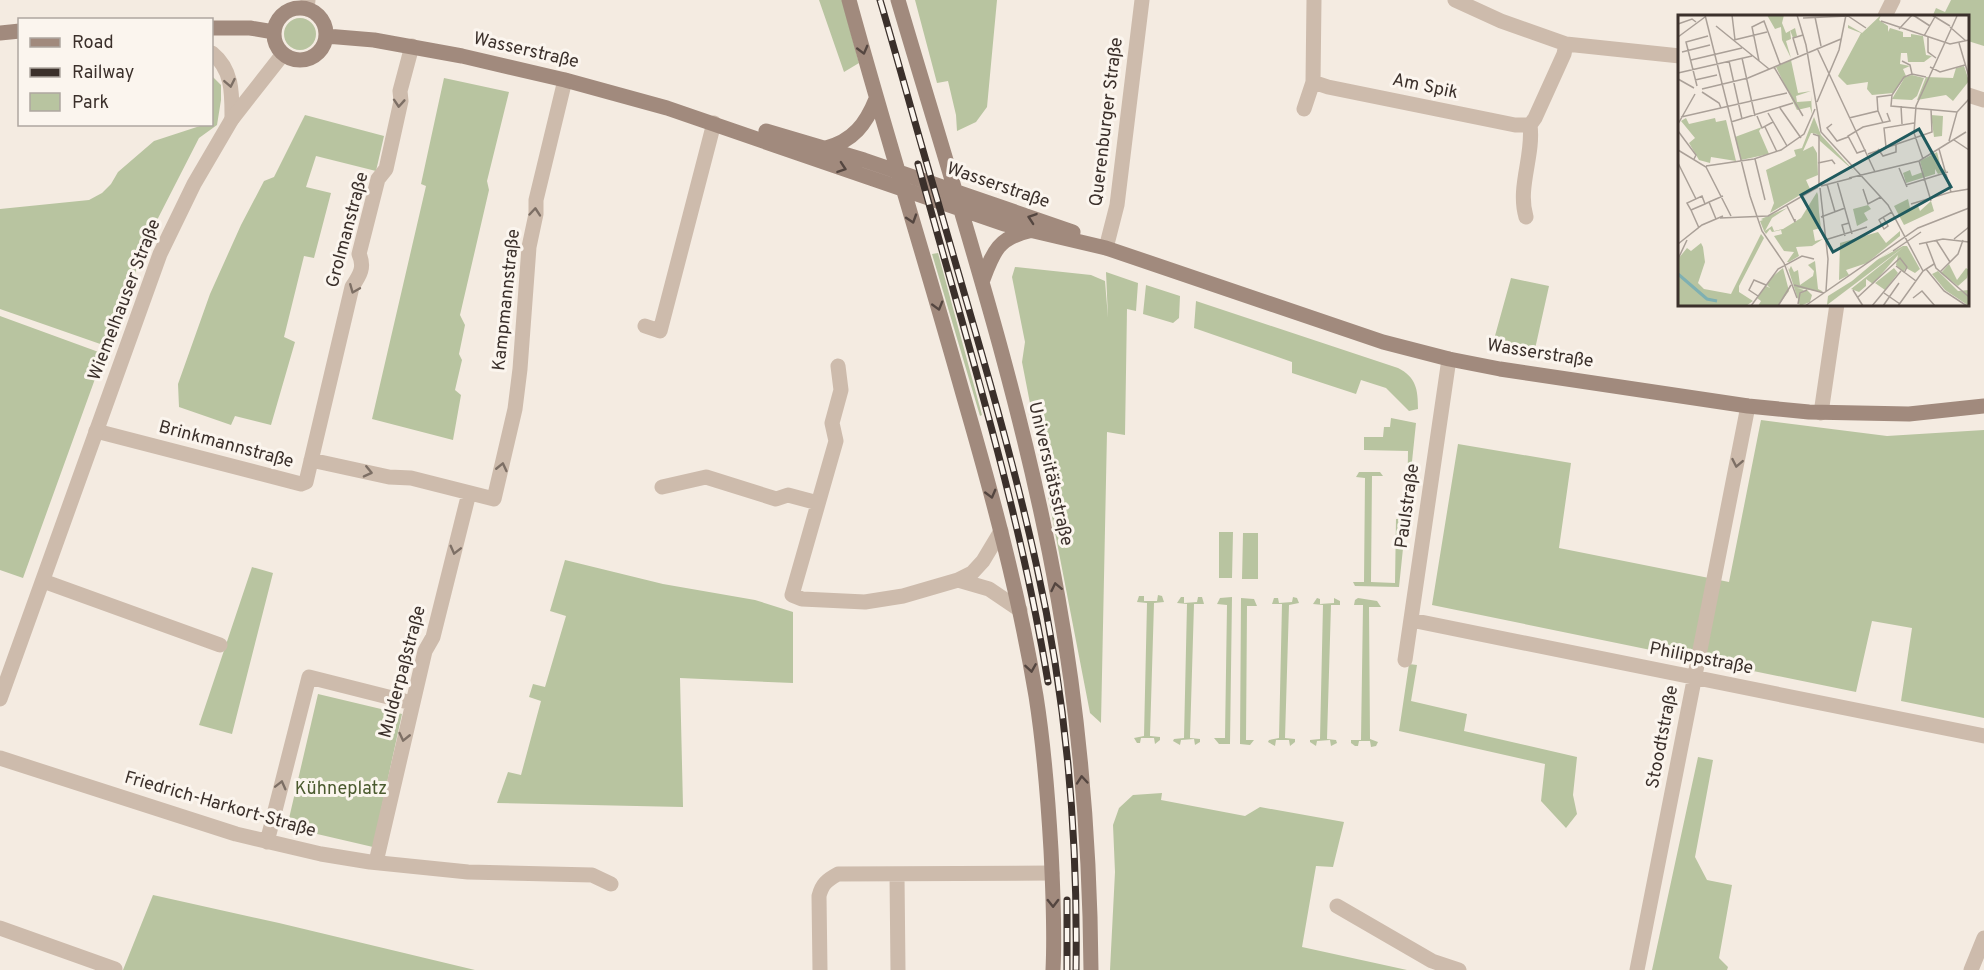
<svg xmlns="http://www.w3.org/2000/svg" width="1984" height="970" font-family="Overpass,sans-serif">
	<style>
		.green { fill: #b8c4a0 }
		.lines { fill: none; stroke-linecap: round; stroke-linejoin: round }
		.minor { stroke: #cdbbac; stroke-width: 15 }
		.tertiary { stroke: #cdbbac; stroke-width: 15 }
		.secondary { stroke: #a18a7d; stroke-width: 15 }
		.rail-casing { stroke: #3b302b; stroke-width: 7 }
		.rail { stroke: #fbf5ee; stroke-width: 4.5; stroke-dasharray: 14; stroke-linecap: butt }
		.oneway { stroke: #544640 }
		.oneway2 { stroke: #7d6f65 }
		.labels { text-anchor: middle; dominant-baseline: central; stroke-width: 6; stroke-linejoin: round; paint-order: stroke }
		.street-label { font-size: 18px; fill: #3b302b; stroke: #fbf5ee }
		.park-label { font-size: 18px; fill: #4a5a2e; stroke: #fbf5ee }
		.inset-river { fill: none; stroke: #7fb0b2; stroke-width: 3 }
		.inset-road { fill: none; stroke: #aaa098; stroke-width: 1.5 }
		.view { fill: #1f5a5e; fill-opacity: 0.15; stroke: #1f5a5e; stroke-width: 3 }
		.inset-edge { fill: none; stroke: #3b302b; stroke-width: 3 }
	</style>
	<rect width="100%" height="100%" fill="#f4ebe1"/>
	<!-- green -->
	<path class="green" d="M819,0H842L859,63L844,72Z
		M915,0H997L987,107L976,122L957,131L956,115L948,81L937,83Z
		M1951,0H1984V46L1968,41V16H1930L1933,15L1936,8L1945,12Z
		M284 34a16 16 0 1 1 32 0a16 16 0 1 1-32 0Z
		M212,76L221,85V100L217,125L199,138L154,226L106,346L0,309V209L89,200L102,193L111,184L118,172L154,141L203,125L212,124Z
		M444,78L509,92L487,181L489,190L460,315L465,325L459,354L462,360L455,390L461,395L453,440L372,419L426,186L421,184Z
		M305,115L384,136L376,171L316,156L306,187L331,193L314,258L304,256L284,337L295,342L271,425L235,416L231,425L179,407L178,384L210,294L241,225L264,181L274,177Z
		M938,253L982,415L980,416L932,254Z
		M1015,267L1091,275L1105,281L1108,318L1106,272L1138,283L1136,311L1127,309L1125,435L1107,432L1101,723L1090,713L1022,362L1025,342L1012,277Z
		M1511,278L1549,286L1535,349L1493,343Z
		M1146,285L1180,296L1179,318L1173,323L1143,314Z
		M1196,301L1398,368C1416,377 1418,389 1418,409L1409,411L1386,388L1361,380L1356,394L1292,373V362L1194,328Z
		M0,316L104,354L23,578L0,570Z
		M1391,418L1416,423L1399,587L1355,586L1353,582H1364L1365,478L1356,477L1359,472H1380L1383,476H1372L1371,582L1395,583L1396,519H1407L1408,451L1364,450V437H1383L1384,427H1390Z
		M1761,420L1887,436L1984,430V718L1901,701L1912,628L1872,621L1856,692L1432,605L1458,444L1571,463L1559,548L1729,582Z
		M1219,532H1233L1232,578H1219Z
		M1243,533H1258V579H1242Z
		M565,560L663,584L755,600L793,612V683L680,678L683,807L497,803L508,772L521,775L541,701L529,697L533,684L545,687L566,616L550,611Z
		M252,567L273,573L232,734L199,725Z
		M1158,595L1162,596L1164,602L1154,603L1150,736L1160,737V740L1155,744L1154,738H1141L1140,743H1137L1134,738L1144,736L1147,603L1137,602L1139,596H1144V601H1157Z
		M1181,597H1184V603L1197,602L1198,597H1202L1204,604H1194L1190,738L1200,739V742L1195,745L1194,739L1181,740L1180,745L1173,741L1174,739L1184,738L1187,604L1177,603Z
		M1232,597L1230,744H1219L1214,738H1225L1227,605L1217,604L1220,598Z
		M1293,597L1297,598L1299,603L1289,605L1285,738L1295,739V742L1290,746L1289,740H1276L1275,746L1268,742L1269,740L1279,738L1282,604H1272L1274,598H1278L1279,603L1292,602Z
		M1241,598L1254,599L1257,606H1247L1246,740H1254L1250,745L1240,744Z
		M1317,598L1320,599V604L1334,603V598L1340,601V605H1331L1327,739L1336,740L1337,743L1331,746L1330,740L1317,741L1316,746L1310,742V740L1320,739L1323,605L1313,604Z
		M1358,598L1377,601L1381,607H1369L1370,739L1378,742L1376,746L1371,747L1370,741H1359L1358,746H1355L1351,743V740H1361L1363,605H1354L1355,600Z
		M1409,664L1417,665L1411,701L1467,714L1464,731L1577,757L1573,795L1577,814L1566,828L1541,801L1545,764L1399,731Z
		M318,694L402,714L373,847L287,827Z
		M1698,757L1713,760L1695,857L1707,880L1732,885L1719,958L1728,967L1727,970H1652Z
		M1162,793L1161,800L1245,816L1260,807L1344,822L1333,867L1316,866L1302,947L1407,970H1110L1115,872L1113,825L1119,808L1133,795Z
		M153,895L279,923L475,970H123Z"/>
	<g class="lines">
		<!-- minor -->
		<path class="minor" d="M1314,0L1313,82L1328,87L1515,125H1530L1535,118L1564,54L1566,44
			M1455,0L1501,21L1566,44L1680,56
			M307,9L308,0
			M1885,16L1893,0
			M212,53C233,70 232,94 232,119
			M1968,95L1984,100
			M1304,109L1313,82
			M1526,217C1517,187 1534,156 1530,125
			M1106,248L1117,205L1142,0
			M645,326L660,331L714,123
			M838,366L841,390L832,423L836,441L792,595L802,599L865,602L903,596L958,580L972,573L983,561L1001,531
			M1821,413L1837,304
			M96,431L301,484L306,482L352,287C360,275 365,267 359,254L378,179L386,169L401,101L400,91L412,46
			M311,460L389,477L411,478L494,499L515,409L520,369L529,247L536,214V200L565,80
			M662,487L706,477L776,499L788,495L818,503
			M958,580L989,589L1020,610
			M43,581L220,645
			M1411,620L1984,736
			M1405,660L1449,359
			M0,758L236,834L321,854L370,862L468,872L592,875L611,884
			M267,842L309,677L412,703
			M376,862L425,651L433,637L469,493
			M897,875L898,970
			M1337,906L1432,961L1459,970
			M0,928L115,969
			M820,970L819,896C822,884 827,880 838,874L1052,873
			M1637,970L1748,406
			M1971,970L1984,938"/>
		<!-- tertiary -->
		<path class="tertiary" d="M0,699L160,254L194,184L232,119L283,54"/>
		<!-- secondary -->
		<path class="secondary" d="M849,0C885,132 926,262 963,394C992,494 1019,594 1036,696C1044,747 1048,798 1051,850C1053,890 1055,930 1053,970
			M898,0C956,197 1022,395 1058,598C1080,721 1090,845 1091,970
			M274 34a26 26 0 1 1 52 0a26 26 0 1 1-52 0Z
			M212,28H250L274,32
			M0,33L20,31
			M326,36L374,40L462,56L565,80L667,108L1004,224L1106,248L1383,342L1449,359L1500,369L1748,406L1809,412L1909,414L1984,406
			M766,131L864,160L1073,232
			M826,148C853,141 866,124 876,99
			M982,282C993,253 997,238 1029,231"/>
		<!-- rail casing -->
		<g class="rail-casing">
			<path id="rail" d="M880,0C900,67 918,135 938,202C972,322 1009,441 1036,563C1066,696 1078,834 1076,970
				M918,164C965,336 1019,506 1048,682
				M1067,900V970"/>
		</g>
		<!-- rail -->
		<use href="#rail" class="rail"/>
	</g>
	<!-- one-way arrows -->
	<defs><path id="oneway-chevron" d="M-2-3.5L2.5 0L-2 3.5" fill="none" stroke-width="1.6" stroke-linecap="round" stroke-linejoin="round" transform="scale(1.5)"/></defs>
	<g class="oneway">
		<use href="#oneway-chevron" transform="translate(863 50) rotate(75)"/>
		<use href="#oneway-chevron" transform="translate(842 168) rotate(19)"/>
		<use href="#oneway-chevron" transform="translate(1032 218) rotate(-161)"/>
		<use href="#oneway-chevron" transform="translate(912 219) rotate(72)"/>
		<use href="#oneway-chevron" transform="translate(938 306) rotate(74)"/>
		<use href="#oneway-chevron" transform="translate(991 494) rotate(75)"/>
		<use href="#oneway-chevron" transform="translate(1056 587) rotate(-102)"/>
		<use href="#oneway-chevron" transform="translate(1031 668) rotate(81)"/>
		<use href="#oneway-chevron" transform="translate(1082 780) rotate(-95)"/>
		<use href="#oneway-chevron" transform="translate(1053 903) rotate(89)"/>
	</g>
	<g class="oneway2">
		<use href="#oneway-chevron" transform="translate(230 83) rotate(79)"/>
		<use href="#oneway-chevron" transform="translate(399 103) rotate(94)"/>
		<use href="#oneway-chevron" transform="translate(535 212) rotate(-85)"/>
		<use href="#oneway-chevron" transform="translate(354 289) rotate(112)"/>
		<use href="#oneway-chevron" transform="translate(1737 463) rotate(101)"/>
		<use href="#oneway-chevron" transform="translate(502 467) rotate(-77)"/>
		<use href="#oneway-chevron" transform="translate(368 472) rotate(13)"/>
		<use href="#oneway-chevron" transform="translate(455 550) rotate(104)"/>
		<use href="#oneway-chevron" transform="translate(404 737) rotate(103)"/>
		<use href="#oneway-chevron" transform="translate(281 785) rotate(-76)"/>
	</g>
	<g class="labels">
		<!-- street labels -->
		<g class="street-label">
			<text transform="translate(526 51) rotate(13)">Wasserstraße</text>
			<text transform="translate(1425 87) rotate(12)">Am Spik</text>
			<text transform="translate(1107 122) rotate(-83)">Querenburger Straße</text>
			<text transform="translate(998 186) rotate(19)">Wasserstraße</text>
			<text transform="translate(348 230) rotate(-75)">Grolmanstraße</text>
			<text transform="translate(125 300) rotate(-69)">Wiemelhauser Straße</text>
			<text transform="translate(507 300) rotate(-84)">Kampmannstraße</text>
			<text transform="translate(1540 354) rotate(9)">Wasserstraße</text>
			<text transform="translate(226 445) rotate(15)">Brinkmannstraße</text>
			<text transform="translate(1050 474) rotate(77)">Universitätsstraße</text>
			<text transform="translate(1408 506) rotate(-82)">Paulstraße</text>
			<text transform="translate(1701 659) rotate(11)">Philippstraße</text>
			<text transform="translate(403 672) rotate(-75)">Mulderpaßstraße</text>
			<text transform="translate(1663 737) rotate(-79)">Stoodtstraße</text>
			<text transform="translate(220 805) rotate(16)">Friedrich-Harkort-Straße</text>
		</g>
		<!-- park labels -->
		<g class="park-label">
			<text x="341" y="789">Kühneplatz</text>
		</g>
	</g>
	<!-- overview -->
	<g transform="translate(1678 15)">
		<rect width="291" height="291" fill="#f4ebe1"/>
		<path d="M89,0H106L104,8L108,18L117,13L119,21L115,23L112,15L113,24L108,26L113,43L104,25L103,12L97,14ZM203,0L201,5L210,11V17L212,13L225,17V22H233V19L245,21L248,40L254,41L246,47H230L229,38H223L222,49L232,51L225,54L228,61L215,78L194,80L189,74L190,67L169,70L160,61L183,18L170,13V10L184,18ZM113,45L120,78L133,76L118,81L119,87L133,86V80L134,99L132,92L119,95L98,52ZM286,51L291,66L275,86L268,80L239,85L248,62L275,63L278,53ZM234,60L246,63L239,81L234,85L214,84L227,62ZM253,100L265,101L264,121L256,122ZM136,102L143,120L176,156L142,126L139,119L133,118L125,136L135,131L139,138L140,160L128,165L132,174L92,198L96,188L88,155L118,141L116,135L124,133ZM8,103L11,109L37,103L38,107L48,105L58,146L33,142L32,148L21,145L11,128L17,123L3,106ZM84,112L81,116L91,139L63,145L57,122ZM259,137L263,153L269,156L260,159L257,154V159L228,168L225,158L232,155L234,161L245,157L242,146ZM139,177L140,180L141,197L143,213L135,215L137,226L145,224L134,231L118,232L121,241L111,247H109L116,237L106,236L96,221L104,219L103,215L94,217L92,214L88,219L86,216L82,206L85,205L83,204L109,193L94,203L87,216L94,211L96,216L105,214L123,203ZM230,184L232,193L240,191L242,196L253,186L256,196L226,210L216,191ZM190,190L193,194L186,198L190,205L179,211L175,194ZM222,216V221L189,248L168,255L171,260L161,265L162,228L200,217L208,228ZM83,219L86,223L61,271V277L75,286L68,291H0V244L9,233L13,236L23,228L25,232L27,247L20,268L26,274L53,279ZM228,226L201,244L225,231H229L242,254L237,258L228,253L225,257L218,250L220,240L195,269L188,264V271L181,277L173,274L227,231L149,290L150,281L174,266L199,245ZM137,246L140,274L146,277L119,273L126,275L122,279L129,275L134,280L132,287L122,291L109,250L111,255L113,251L116,257L120,255L122,270L135,261L136,256L130,250ZM271,249L279,265L288,253L291,255L289,263L280,271L263,258ZM105,253L111,276L100,291H80L83,286L79,283L88,271L92,273L89,270L94,262ZM216,253L220,258L207,275L197,268ZM260,256L280,276L291,275V291L267,275L254,259Z" fill="#b8c4a0"/>
		<path class="inset-river" d="M0,259L29,284L39,286"/>
		<path class="inset-road" d="M27,0L72,181L84,216L106,248L119,283M54,0L57,25M119,0L128,30L143,117L210,190L245,256M235,0L252,11M254,0L272,11M137,2L143,31M125,3L170,1L188,13M203,6L272,29L291,25M0,9L14,4L18,7M38,11L91,54M272,12L288,26M221,14L234,0M246,21L258,0M0,22L27,2M250,22V37L258,43M56,25L89,17M281,28L291,62M139,33L197,157M4,37L32,30M120,40L115,23L125,20M64,43L77,101M13,45L64,33M51,46L64,104M81,46L74,12L86,6L102,49M224,46L232,50L234,59M96,52L125,101M252,52L262,57L287,50M0,58L74,41M248,62L234,59L226,62L214,80L213,91L279,97M0,64L16,73M17,65L39,60M19,71L8,27L30,21M24,74L70,63L163,24M24,77L41,88L43,93M139,87L161,35L168,0M223,91L224,109M102,93L123,123M200,97L199,82L214,80M90,98L109,131M79,101L84,113L95,107M3,102L109,78M171,103L200,96L205,108M53,107L115,88M0,109L17,79M154,109L149,113L159,126L170,122M87,112L99,137M0,116L18,140L16,144M135,119L141,121V170M276,125L291,135M271,126L279,97L291,84M208,132L206,113L236,108M200,134L205,141L218,137V130M0,135L28,152L53,201M188,135L179,138L170,121L185,112L212,106L209,98M190,139L254,117L253,94M77,144L87,185M245,144L236,118L238,91L279,1M241,146L253,186M0,148L18,184M140,148L154,145L157,149M28,151L76,144L103,135L126,119L137,94M221,153L229,172M171,163L241,146L288,117M159,166L174,219M149,169L157,197M228,170L270,157M143,171L174,163M142,173L150,244L148,276M185,174L190,189L203,182M273,177L291,174M31,187L38,204M27,189L24,181L9,188L13,195L27,189L31,187L45,181M233,189L273,177L261,134M109,191L117,207V204M13,195L21,213M143,202L167,193M205,202L210,211L206,214L201,205L202,204L214,197M42,203L90,201L140,172M167,221L164,210L171,208M276,224L291,212M147,225L189,212M258,225L272,247M248,227L258,253L291,282M0,229L24,210L45,201M241,229L265,224L291,227M215,236L243,217M0,244L9,225M218,251L238,266M248,254L266,276L289,291M262,257L280,239L285,225M116,270L146,278M175,275L185,291M206,278L222,289M80,281L71,275L76,265L88,270M180,282L222,243L229,252L226,258M235,283L244,276L257,291M120,289L122,278L129,275M73,291L100,254L124,241L136,244M100,291L113,270M127,291L240,213L291,193M194,291L223,256M205,291L221,268M220,291L245,256L256,249"/>
		<path class="view" d="M241,114L273,172L155,237L123,180Z"/>
		<rect width="291" height="291" class="inset-edge"/>
	</g>
	<!-- legend -->
	<rect x="18" y="18" width="195" height="108" fill="#fbf5ee" stroke="#aea6a0" stroke-width="1.5"/>
	<rect x="30" y="38" width="30" height="9" fill="#a18a7d" stroke="#aea6a0" stroke-width="1.5"/>
	<text x="72" y="48" font-size="18" fill="#3b302b">Road</text>
	<rect x="30" y="68" width="30" height="9" fill="#3b302b" stroke="#aea6a0" stroke-width="1.5"/>
	<text x="72" y="78" font-size="18" fill="#3b302b">Railway</text>
	<rect x="30" y="93" width="30" height="18" fill="#b8c4a0" stroke="#aea6a0" stroke-width="1.5"/>
	<text x="72" y="108" font-size="18" fill="#3b302b">Park</text>
</svg>
